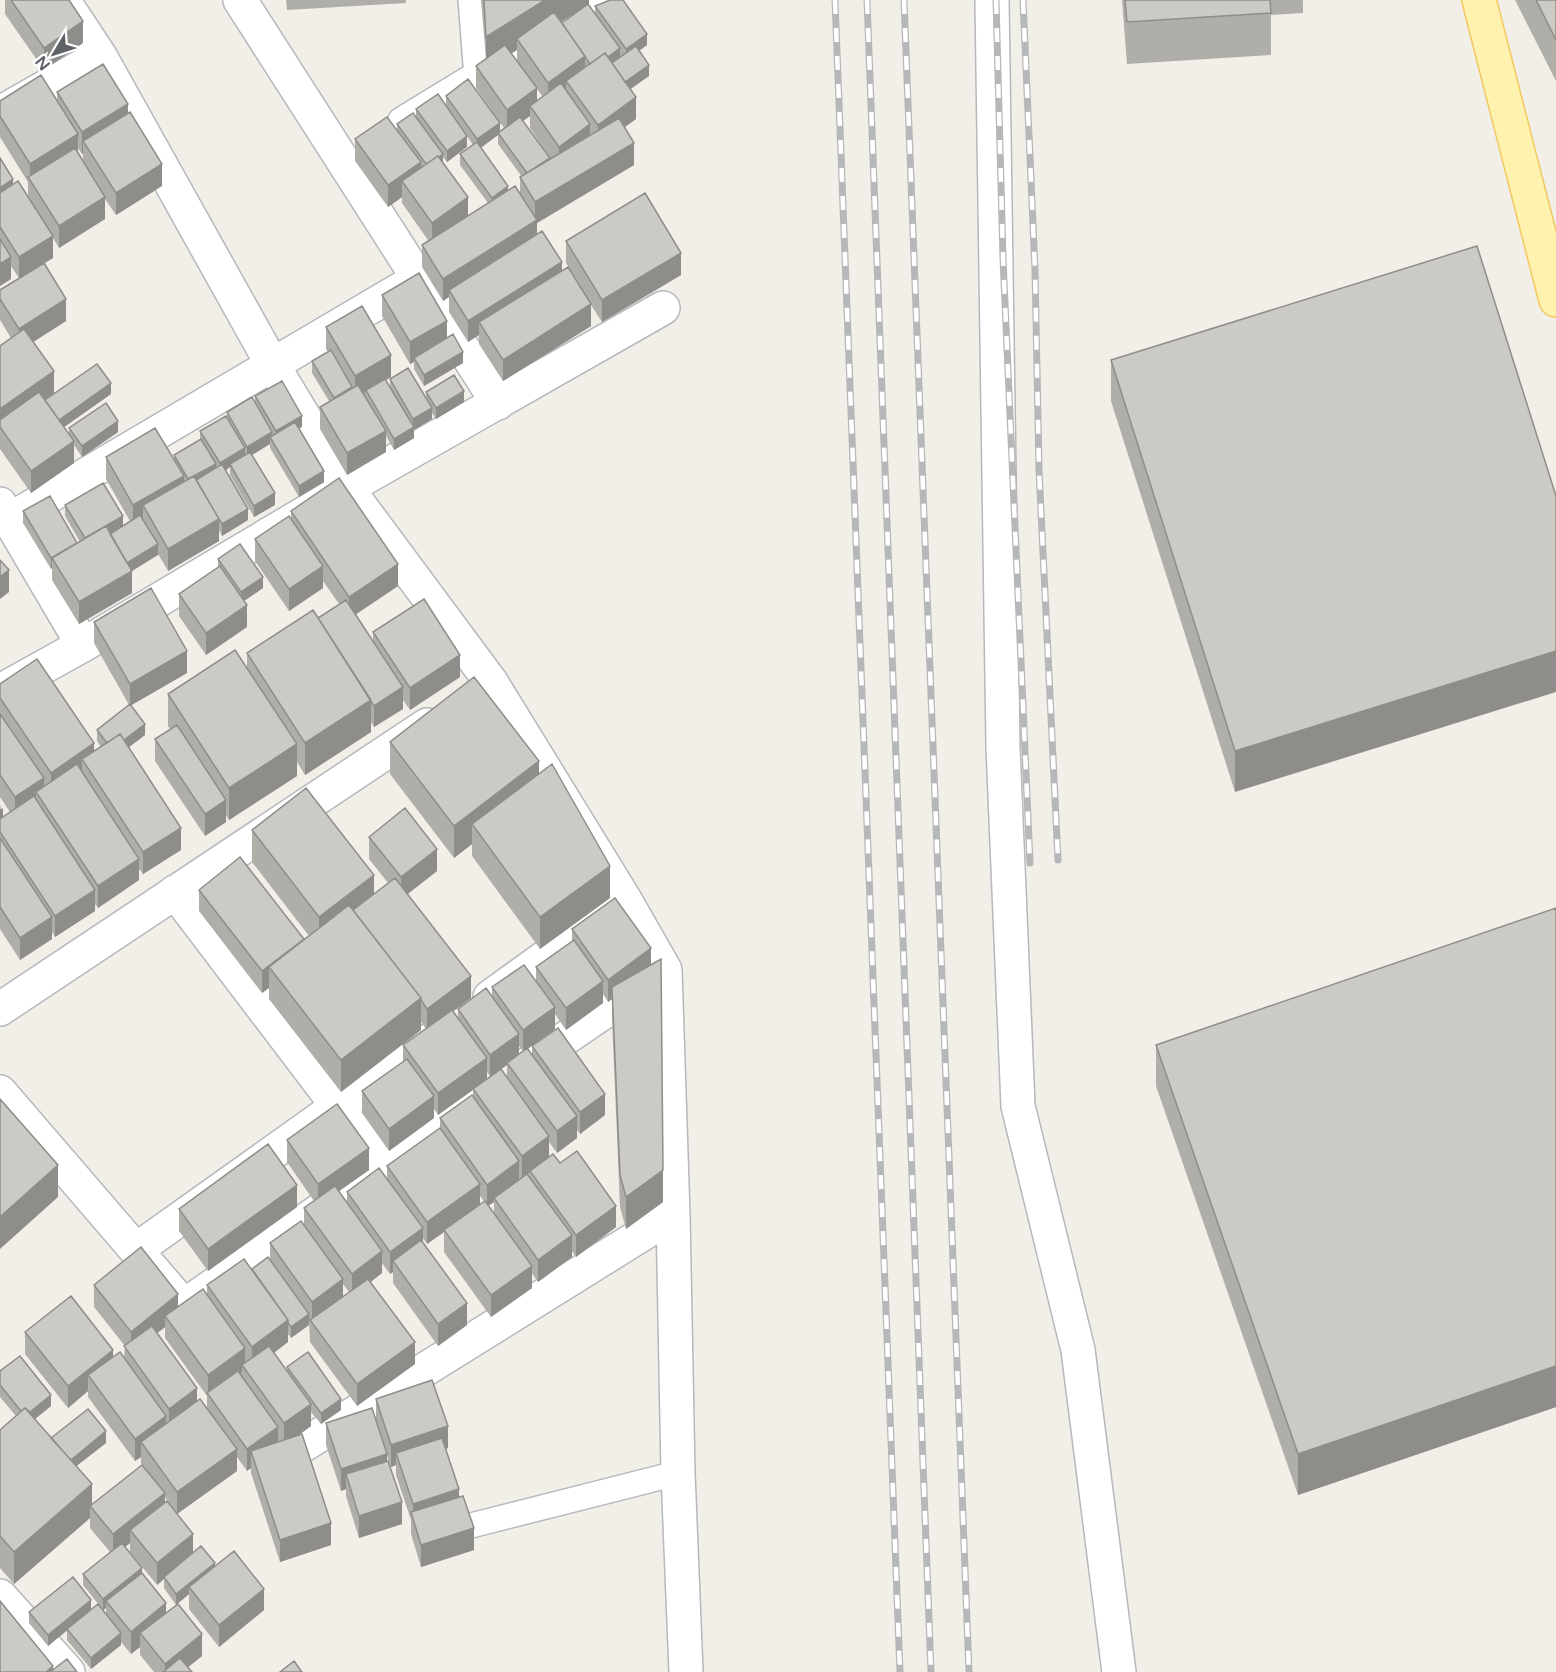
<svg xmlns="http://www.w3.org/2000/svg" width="1556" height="1672" font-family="'Varela Round',sans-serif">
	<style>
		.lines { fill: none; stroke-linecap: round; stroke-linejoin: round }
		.service-casing { stroke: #b5b8bc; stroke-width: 27 }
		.minor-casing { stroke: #b5b8bc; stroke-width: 36 }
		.primary-casing { stroke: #f2c960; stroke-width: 36 }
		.service { stroke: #fff; stroke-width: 24 }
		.minor { stroke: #fff; stroke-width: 33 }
		.primary { stroke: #fff2af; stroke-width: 33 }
		.rail-casing { stroke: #b6b7b8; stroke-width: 7 }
		.rail { stroke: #fff; stroke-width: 4.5; stroke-dasharray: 14; stroke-linecap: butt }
		.wall { fill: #afaea9; fill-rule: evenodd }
		.shaded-wall { fill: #8f8d8a }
		.building { fill: #cccac5; stroke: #8f8d8a; stroke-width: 1.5 }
	</style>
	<rect width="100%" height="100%" fill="#f1efe8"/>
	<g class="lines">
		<!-- service casing -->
		<g class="service-casing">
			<path id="service" d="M473,1525L678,1473"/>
		</g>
		<!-- minor casing -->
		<g class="minor-casing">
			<path id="minor" d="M63,0L100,56L272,364L347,488L491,682L625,900L665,970L673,1215L678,1473L686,1672
				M240,0L498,403
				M475,0L481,77
				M992,0L1003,747L1018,1106L1078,1350L1119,1672
				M0,113L100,56
				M404,123L602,2
				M0,504L83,645
				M9,520L418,279
				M0,691L83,645L347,488L663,308
				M175,892L383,1166
				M490,997L609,911
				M0,1009L427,725
				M528,1064L649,981
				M0,1092L184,1306L476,1100
				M136,1250L439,1034
				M294,1451L673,1215
				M0,1596L68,1672"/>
		</g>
		<!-- primary casing -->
		<g class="primary-casing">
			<path id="primary" d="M1479,0L1556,300"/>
		</g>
		<!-- service -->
		<use href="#service" class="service"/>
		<!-- minor -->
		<use href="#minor" class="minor"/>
		<!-- primary -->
		<use href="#primary" class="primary"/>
		<!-- rail casing -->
		<g class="rail-casing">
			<path id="rail" d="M835,0L900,1672
				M867,0L931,1672
				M904,0L969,1672
				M996,0L1003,258L1030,863
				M1023,0L1035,270L1039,470L1058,860"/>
		</g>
		<!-- rail -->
		<use href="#rail" class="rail"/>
	</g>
	<!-- wall -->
	<path class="wall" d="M5,0H69L83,43L44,70L5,14Z
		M286,0H406V3L287,10Z
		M481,0H589V4L588,5L595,14V6L647,45L639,51L649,76L630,89L636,119L624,127L634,165L537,223V234L562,271L579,284L566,263V241L681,275L602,322L591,305V326L503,381L479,344V335L468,342L449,312V297L443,301L422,267V245L428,240L402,203V197L388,207L355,161V139L397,130V124L416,117V109L446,106V96L500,131L504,128L476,88V66L486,59ZM581,9L562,23L561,22ZM517,50V60L512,53ZM537,89L543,97L537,101ZM530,116V128L551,159L523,121ZM498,135V144L522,177H520V194L508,191L481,148ZM467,136L473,145L460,154V165L488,203L468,216L443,163V157L447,162L467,147Z
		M1122,0H1303V13L1271,15V55L1127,64Z
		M1515,0H1556V81Z
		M57,92L128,114L162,186L116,215L105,199V219L59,248L53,238V258L44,263L66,321L33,342L54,393L44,399L111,394L64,427L69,435V428L118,432L82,457L74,445V463L31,493L0,449V346L11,338L0,320V290L19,278L11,266V279L0,286V158L13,184L28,196V182L0,137V101L57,100ZM78,148L82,154L83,153V162L78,153Z
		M382,295L447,338L463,363L424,386L414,369V362L410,364L382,316Z
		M326,327L391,377L385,380L390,387V379L426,398V392L464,402L436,419L432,413V419L414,430V438L394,450L386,436V452L347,475L320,429V407L329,401L312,373V361L328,352L326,349Z
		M1111,360L1556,496L1235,792L1111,401Z
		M255,396L302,427L299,428L324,482L299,497L270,448V444L252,455L275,505L254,517L230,475V467L226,470L248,520L222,536L219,530V541L168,571L158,554L132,571V593L79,624L52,580V568L51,569L23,523V511L77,544L80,542L65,516V505L123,526L130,521L106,479V457L174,460V455L200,439V431L227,417V412L255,402Z
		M291,511L398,586L356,614L373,641V632L460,677L410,710L403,700V709L374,727L371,722V732L305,775L297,762V776L229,820L226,815V822L205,836L155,761V739L170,729L168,726V694L247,668V653L318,618L339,604L323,581V588L289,611L255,561V539L291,518Z
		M218,559L263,588L244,601L247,627L206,655L179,616V594L218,567Z
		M94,622L187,673L131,705L145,735L129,747L181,850L143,874L139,869V880L98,908L95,904V911L55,937L52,932V939L20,960L0,929V804L3,817L10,812L0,797V684L94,751L101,747L97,741V730L129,705L94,643Z
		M390,742L539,774L610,898L540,949L472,856V844L454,858L390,774Z
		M252,830L374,894L388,883L369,859V837L437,871L408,894L471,998L453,1011L458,1017V1009L492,997V987L536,982V967L572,941V929L651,965L663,1202L626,1229L620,1207L612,1019V999L608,1002L603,994V1003L566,1030L555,1014V1029L528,1049L532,1054V1046L605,1115L580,1134L577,1130V1138L557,1153L549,1142V1157L560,1163L616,1227L576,1257L572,1251V1257L538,1282L532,1273V1288L491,1317L444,1252V1232L427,1244L423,1238V1242L467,1325L438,1346L393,1283V1272L390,1274L382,1263V1273L371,1282L415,1364L357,1406L310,1342L309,1319V1325L291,1338L288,1334V1342L274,1353L287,1371V1367L341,1410L321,1424L311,1412V1426L298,1436L331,1545L280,1562L251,1473V1468L247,1471L237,1457V1471L177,1514L165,1497V1502L193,1553L215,1567L264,1610L219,1647L189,1609V1594L176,1605L164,1588V1579L157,1585L130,1552V1543L125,1547L166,1613L202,1656L188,1667L192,1672H154L140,1655V1647L131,1654L121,1642V1645L91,1669L67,1640V1630L48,1646L29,1623V1612L91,1609L106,1615V1608L103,1610L83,1585V1574L110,1552L90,1528V1518L14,1584L0,1568V1430L16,1416L0,1397V1371L51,1406L35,1419L51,1438L106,1443L76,1466L92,1505L142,1465L141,1463V1457L135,1461L88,1397V1391L68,1408L25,1354V1332L113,1357L124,1359L125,1346L94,1307V1285L178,1306L207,1294V1285L252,1269L270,1259V1243L304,1225V1208L314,1201L287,1162V1140L369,1170L339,1191L347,1202V1192L387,1179V1166L440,1128V1118L473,1097V1089L438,1115L434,1109V1118L389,1151L362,1113V1091L403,1062V1045L426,1029L421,1022V1030L341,1092L269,999V988L262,993L199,911V890L304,939L309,936L252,862ZM519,1046L523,1051L519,1054ZM507,1065V1077L501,1069ZM487,1072L490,1076L487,1079ZM480,1196L484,1201L480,1204ZM494,1202V1213L488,1206ZM343,1284L349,1292L343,1297ZM165,1327V1338L207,1396V1408L197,1401L157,1333Z
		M1556,908V1407L1298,1495L1156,1086V1045Z
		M297,1207L208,1271L179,1231V1209Z
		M376,1399L448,1448L446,1449L474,1550L421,1567L411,1534V1520L396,1475V1465L391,1467L387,1456V1461L402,1524L359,1538L346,1496V1489L341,1491L326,1445V1423L376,1418Z"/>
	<!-- shaded-wall -->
	<path class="shaded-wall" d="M545,0H589V4L522,47L517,39V50L486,69V37Z
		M83,21V43L44,70V48Z
		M647,34V45L626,60V49Z
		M620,48V60L593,79V68Z
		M585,56V78L566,81V92L548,105V83Z
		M649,65V76L625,93V82Z
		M537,88V110L530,106V116L507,132V110Z
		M636,97V119L598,147V125Z
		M128,104V126L83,141V153L82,154V132Z
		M500,123V134L498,133V135L477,150V139Z
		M590,124V146L559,169V147Z
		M78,134V156L30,181V164Z
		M467,136V147L447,162V151Z
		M634,143V165L537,223V242L449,290V297L443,301V279L535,221V202Z
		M443,154V165L427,166Z
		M421,162V184L402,181V197L388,207V185Z
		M162,164V186L116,215V193Z
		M13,179V191L0,199V188Z
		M508,186V197L492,209V198Z
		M105,197V219L59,248V226Z
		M468,197V219L432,245V223Z
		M53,236V258L19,279V257Z
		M681,253V275L602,322V300Z
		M11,257V279L0,286V264Z
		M562,262V284L479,322V335L468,342V321Z
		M66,299V321L19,351V329Z
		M591,304V326L503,381V360Z
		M447,321V342L414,358V362L410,364V342Z
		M463,352V363L424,386V375Z
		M391,355V377L355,398V376Z
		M54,371V393L2,430L0,427V409Z
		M111,383V394L57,432V421Z
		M464,391V402L436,419V408Z
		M432,408V419L414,430V438L394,450V439L413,428V419Z
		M302,416V427L276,443V431Z
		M118,421V432L82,457V446Z
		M386,431V452L347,475V453Z
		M272,432V441L270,437V444L247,458V447Z
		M74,441V463L31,493V471Z
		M245,448V459L230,464V467L220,474V463Z
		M216,464V475L199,485L189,480Z
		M324,471V482L299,497V486Z
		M184,476V498L143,505V521L133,527V505Z
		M275,493V505L254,517V506Z
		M248,509V520L222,536V524Z
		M123,516V527L85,550V538Z
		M219,519V541L168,571V549Z
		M158,544V555L132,571V593L79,624V602L126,563Z
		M77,554L52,558V568L51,569V558Z
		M398,564V586L349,619V597Z
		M323,566V588L289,611V589Z
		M9,570V592L0,599V577Z
		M263,577V588L241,603V592Z
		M247,605V627L206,655V633Z
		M187,651V673L130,706V684Z
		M1556,651V692L1235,792V751Z
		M460,655V677L410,710V688Z
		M403,687V709L374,727V706Z
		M371,700V732L305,775V743Z
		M145,724V735L112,760V749Z
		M94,743V765L82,759V773L51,795V773Z
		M297,744V776L229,820V788Z
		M539,761V793L472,824V844L454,858V826Z
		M44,778V799L36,792V805L15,819V797Z
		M226,800V822L205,836V814Z
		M3,808V830L0,832V810Z
		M181,828V850L143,874V852Z
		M437,849V871L401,899V877Z
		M139,859V880L98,908V886Z
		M610,866V898L540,949V917Z
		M374,875V907L319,949V917Z
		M95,890V911L55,937V916Z
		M52,917V939L20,960V938Z
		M304,939L269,967V988L262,993V971Z
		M651,948V970L612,987V999L608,1002V980Z
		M471,976V998L427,1031V1009Z
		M603,981V1003L566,1030V1008Z
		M421,998V1030L341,1092V1060Z
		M555,1007V1029L523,1052V1030Z
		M519,1034V1056L507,1063V1065L490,1077V1055Z
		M487,1058V1080L438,1115V1093Z
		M605,1094V1115L580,1134V1112Z
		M434,1096V1118L389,1151V1129Z
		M577,1116V1138L557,1153V1131Z
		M549,1136V1158L522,1178V1156Z
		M369,1148V1170L318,1206V1184Z
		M519,1161V1183L494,1198V1202L487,1206V1185Z
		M58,1165V1197L0,1249V1217Z
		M663,1170V1202L626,1229V1197Z
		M480,1184V1206L444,1230V1232L427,1244V1222Z
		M297,1185V1207L208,1271V1249Z
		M616,1206V1227L576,1257V1235Z
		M423,1228V1250L393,1261V1272L390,1274V1252Z
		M572,1235V1257L538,1282V1260Z
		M382,1251V1273L352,1296V1274Z
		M532,1266V1288L491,1317V1295Z
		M343,1279V1301L312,1323V1302Z
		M178,1294V1316H165V1327L131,1354V1332Z
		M467,1303V1325L438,1346V1324Z
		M309,1314V1325L291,1338V1327Z
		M288,1320V1342L252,1369V1347Z
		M415,1342V1364L357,1406V1384Z
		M245,1348V1370L242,1365V1372L209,1396L208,1395V1375Z
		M113,1350V1372L88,1375V1391L68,1408V1386Z
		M1556,1366V1407L1298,1495V1454Z
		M197,1388V1410L169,1430V1409Z
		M51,1395V1406L25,1427V1416Z
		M341,1399V1410L321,1424V1413Z
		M311,1404V1426L284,1445V1423Z
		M166,1416V1438L141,1442V1457L135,1461V1439Z
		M448,1426V1448L400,1464L396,1453V1465L391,1467V1445Z
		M278,1427V1448L251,1451V1468L247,1471V1449Z
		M106,1431V1443L65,1475V1464Z
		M237,1449V1471L177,1514V1492Z
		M387,1454V1476L346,1474V1489L341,1491V1469Z
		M92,1484V1508L90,1506V1518L14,1584V1552Z
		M459,1489V1511L413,1519V1504Z
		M165,1493V1515L130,1530V1543L113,1556V1534Z
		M402,1502V1524L359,1538V1516Z
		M331,1523V1545L280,1562V1540Z
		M474,1528V1550L421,1567V1545Z
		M193,1534V1556L164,1577V1579L157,1585V1563Z
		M215,1563V1574L189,1587V1594L176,1605V1594Z
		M142,1568V1579L106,1601V1608L103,1610V1599Z
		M264,1589V1610L219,1647V1625Z
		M91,1600V1611L48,1646V1635Z
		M166,1603V1625L140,1633V1647L131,1654V1632Z
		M121,1633V1645L91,1669V1658Z
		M202,1634V1656L182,1672H165V1664Z
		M53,1666V1672H46Z"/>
	<!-- building -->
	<path class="building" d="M11,0H69L83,21L44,48Z
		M484,0H545L486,37Z
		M610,0H623L647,34L626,49L595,6Z
		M1125,0H1270L1271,13L1127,22Z
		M1536,0H1556V40Z
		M588,4L620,48L608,57L605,53L590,64L562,23Z
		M554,12L585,56L548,83L517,39Z
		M505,45L537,88L507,110L476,66Z
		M636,46L649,65L625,82L612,63Z
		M605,53L636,97L598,125L566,81Z
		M103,64L128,104L82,132L57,92Z
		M41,75L78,134L30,164L0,116V101Z
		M468,79L500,123L477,139L446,96Z
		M561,83L590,124L559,147L530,106Z
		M438,94L467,136L447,151L416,109Z
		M130,112L162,164L116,193L83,141Z
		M413,113L443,154L439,157L438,156L426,164L397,124Z
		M387,117L421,162L388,185L355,139Z
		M520,117L550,158L527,173L498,133Z
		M619,118L634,143L535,202L520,177Z
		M477,142L508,186L492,198L460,154Z
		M75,148L105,197L59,226L28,177Z
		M438,156L468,197L432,223L402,181Z
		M0,158L13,179L0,188Z
		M18,181L53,236L19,257L0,227V193Z
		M515,186L537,220L443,279L422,245Z
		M645,193L681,253L602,300L566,241Z
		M542,231L562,262L468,321L449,290Z
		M0,239L11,257L0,264Z
		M1477,246L1556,496V651L1235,751L1111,360Z
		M44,263L66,299L19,329L0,299V290Z
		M568,267L591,304L503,360L479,322Z
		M419,273L447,321L410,342L382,295Z
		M362,306L391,355L355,376L326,327Z
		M24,329L54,371L0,409V346Z
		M453,334L463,352L424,375L414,358Z
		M331,350L352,387L334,398L312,361Z
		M97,364L111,383L59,420L45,400Z
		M408,368L432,408L413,419L390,379Z
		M454,375L464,391L436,408L426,392Z
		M385,379L414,427L394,439L366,390Z
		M282,381L302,416L276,431L255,396Z
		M358,385L386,431L347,453L320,407Z
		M39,392L74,441L31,471L0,427V420Z
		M252,397L272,432L247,447L227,412Z
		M106,403L118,421L82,446L69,428Z
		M226,416L245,448L220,463L200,431Z
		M295,422L324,471L299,486L270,437Z
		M155,428L184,476L133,505L106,457Z
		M201,439L216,464L188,479L174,455Z
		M250,452L275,493L254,506L230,464Z
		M222,464L248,509L222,524L196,480Z
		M194,476L219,519L168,549L143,505Z
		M339,478L398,564L349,597L291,511Z
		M103,483L123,516L85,538L65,505Z
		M50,496L77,543L51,558L23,511Z
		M140,515L158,544L127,563L110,534Z
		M289,516L323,566L289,589L255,539Z
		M106,526L132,571L79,602L52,558Z
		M240,544L263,577L241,592L218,559Z
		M0,560L9,570L0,577Z
		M220,566L247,605L206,633L179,594Z
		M151,588L187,651L130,684L94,622Z
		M424,599L460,655L410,688L373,632Z
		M346,600L403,687L374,706L318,618Z
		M313,610L371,700L305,743L247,653Z
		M235,650L297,744L229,788L168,694Z
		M37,659L94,743L51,773L0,698V684Z
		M474,677L539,761L454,826L390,742Z
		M130,704L145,724L124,740L120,734L107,743L97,730Z
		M0,714L44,778L15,797L0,775Z
		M177,725L226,800L205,814L155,739Z
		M120,734L181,828L143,852L82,759Z
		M77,764L139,859L98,886L36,792Z
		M552,764L610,866L540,917L472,824Z
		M306,788L374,875L319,917L252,830Z
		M34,796L95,890L55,916L0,832V819Z
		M405,808L437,849L401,877L369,837Z
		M0,838L52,917L20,938L0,907Z
		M240,857L304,939L262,971L199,890Z
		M395,878L471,976L427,1009L421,1000V998L353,910Z
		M615,898L651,948L608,980L572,929Z
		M349,905L421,998L341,1060L269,967Z
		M1556,908V1366L1298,1454L1156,1045Z
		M574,940L603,981L566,1008L536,967Z
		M661,959L663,1170L626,1197L620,1175L612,987Z
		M524,965L555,1007L523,1030L492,987Z
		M486,988L519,1034L490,1055L458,1009Z
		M452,1010L487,1058L438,1093L403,1045Z
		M558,1028L605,1094L580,1112L532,1046Z
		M527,1048L577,1116L557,1131L507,1063Z
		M407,1059L434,1096L389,1129L362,1091Z
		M501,1069L549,1136L522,1156L473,1089Z
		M472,1095L519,1161L487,1185L440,1118Z
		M0,1099L58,1165L0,1217Z
		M337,1104L369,1148L318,1184L287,1140Z
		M440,1128L480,1184L427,1222L387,1166Z
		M268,1144L297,1185L208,1249L179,1209Z
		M577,1151L616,1206L576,1235L530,1171L553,1154L560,1163Z
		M379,1168L423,1228L390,1252L347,1192Z
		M527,1174L572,1235L538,1260L494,1198Z
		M335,1186L382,1251L352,1274L304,1208Z
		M485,1201L532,1266L491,1295L444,1230Z
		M301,1221L343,1279L312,1302L270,1243Z
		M421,1240L467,1303L438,1324L393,1261Z
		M141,1247L178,1294L131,1332L94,1285Z
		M268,1257L309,1314L291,1327L288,1323V1320L252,1269Z
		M244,1259L288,1320L252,1347L207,1285Z
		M368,1279L415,1342L357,1384L310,1320Z
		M203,1289L245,1348L208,1375L165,1316Z
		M71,1296L113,1350L68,1386L25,1332Z
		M152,1326L197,1388L169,1409L124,1346Z
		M269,1346L311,1404L284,1423L242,1365Z
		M120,1352L166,1416L135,1439L88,1375Z
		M308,1352L341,1399L321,1413L287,1367Z
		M20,1356L51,1395L30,1412L25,1408L21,1411L0,1385V1371Z
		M238,1371L278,1427L247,1449L207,1393Z
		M432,1380L448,1426L391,1445L376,1399Z
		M200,1399L237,1449L177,1492L141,1442Z
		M25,1408L92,1484L14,1552L0,1536V1430Z
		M372,1408L387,1454L341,1469L326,1423Z
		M88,1409L106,1431L71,1460L51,1438Z
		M302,1434L331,1523L280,1540L251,1451Z
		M442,1438L459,1489L413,1504L396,1453Z
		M388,1461L402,1502L359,1516L346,1474Z
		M142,1465L165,1493L113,1534L90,1506Z
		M463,1496L474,1528L421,1545L411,1512Z
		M167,1501L193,1534L157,1563L130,1530Z
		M122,1543L142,1568L103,1599L83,1574Z
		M201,1546L215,1563L176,1594L164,1577Z
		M234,1551L264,1589L219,1625L189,1587Z
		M142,1573L166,1603L131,1632L106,1601Z
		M73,1577L91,1600L48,1635L29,1612Z
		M0,1601L53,1666L46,1672H0Z
		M98,1604L121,1633L91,1658L67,1629Z
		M178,1604L202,1634L165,1664L140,1633Z
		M180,1658L192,1672H163Z
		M67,1659L77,1672H50Z
		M294,1661L302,1672H280Z"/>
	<!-- north arrow -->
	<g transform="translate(54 54) rotate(231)" stroke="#ffffff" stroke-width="4.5" paint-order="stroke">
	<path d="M0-4.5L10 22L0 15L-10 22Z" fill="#5f6368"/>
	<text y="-9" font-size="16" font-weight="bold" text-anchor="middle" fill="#5f6368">N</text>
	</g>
</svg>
